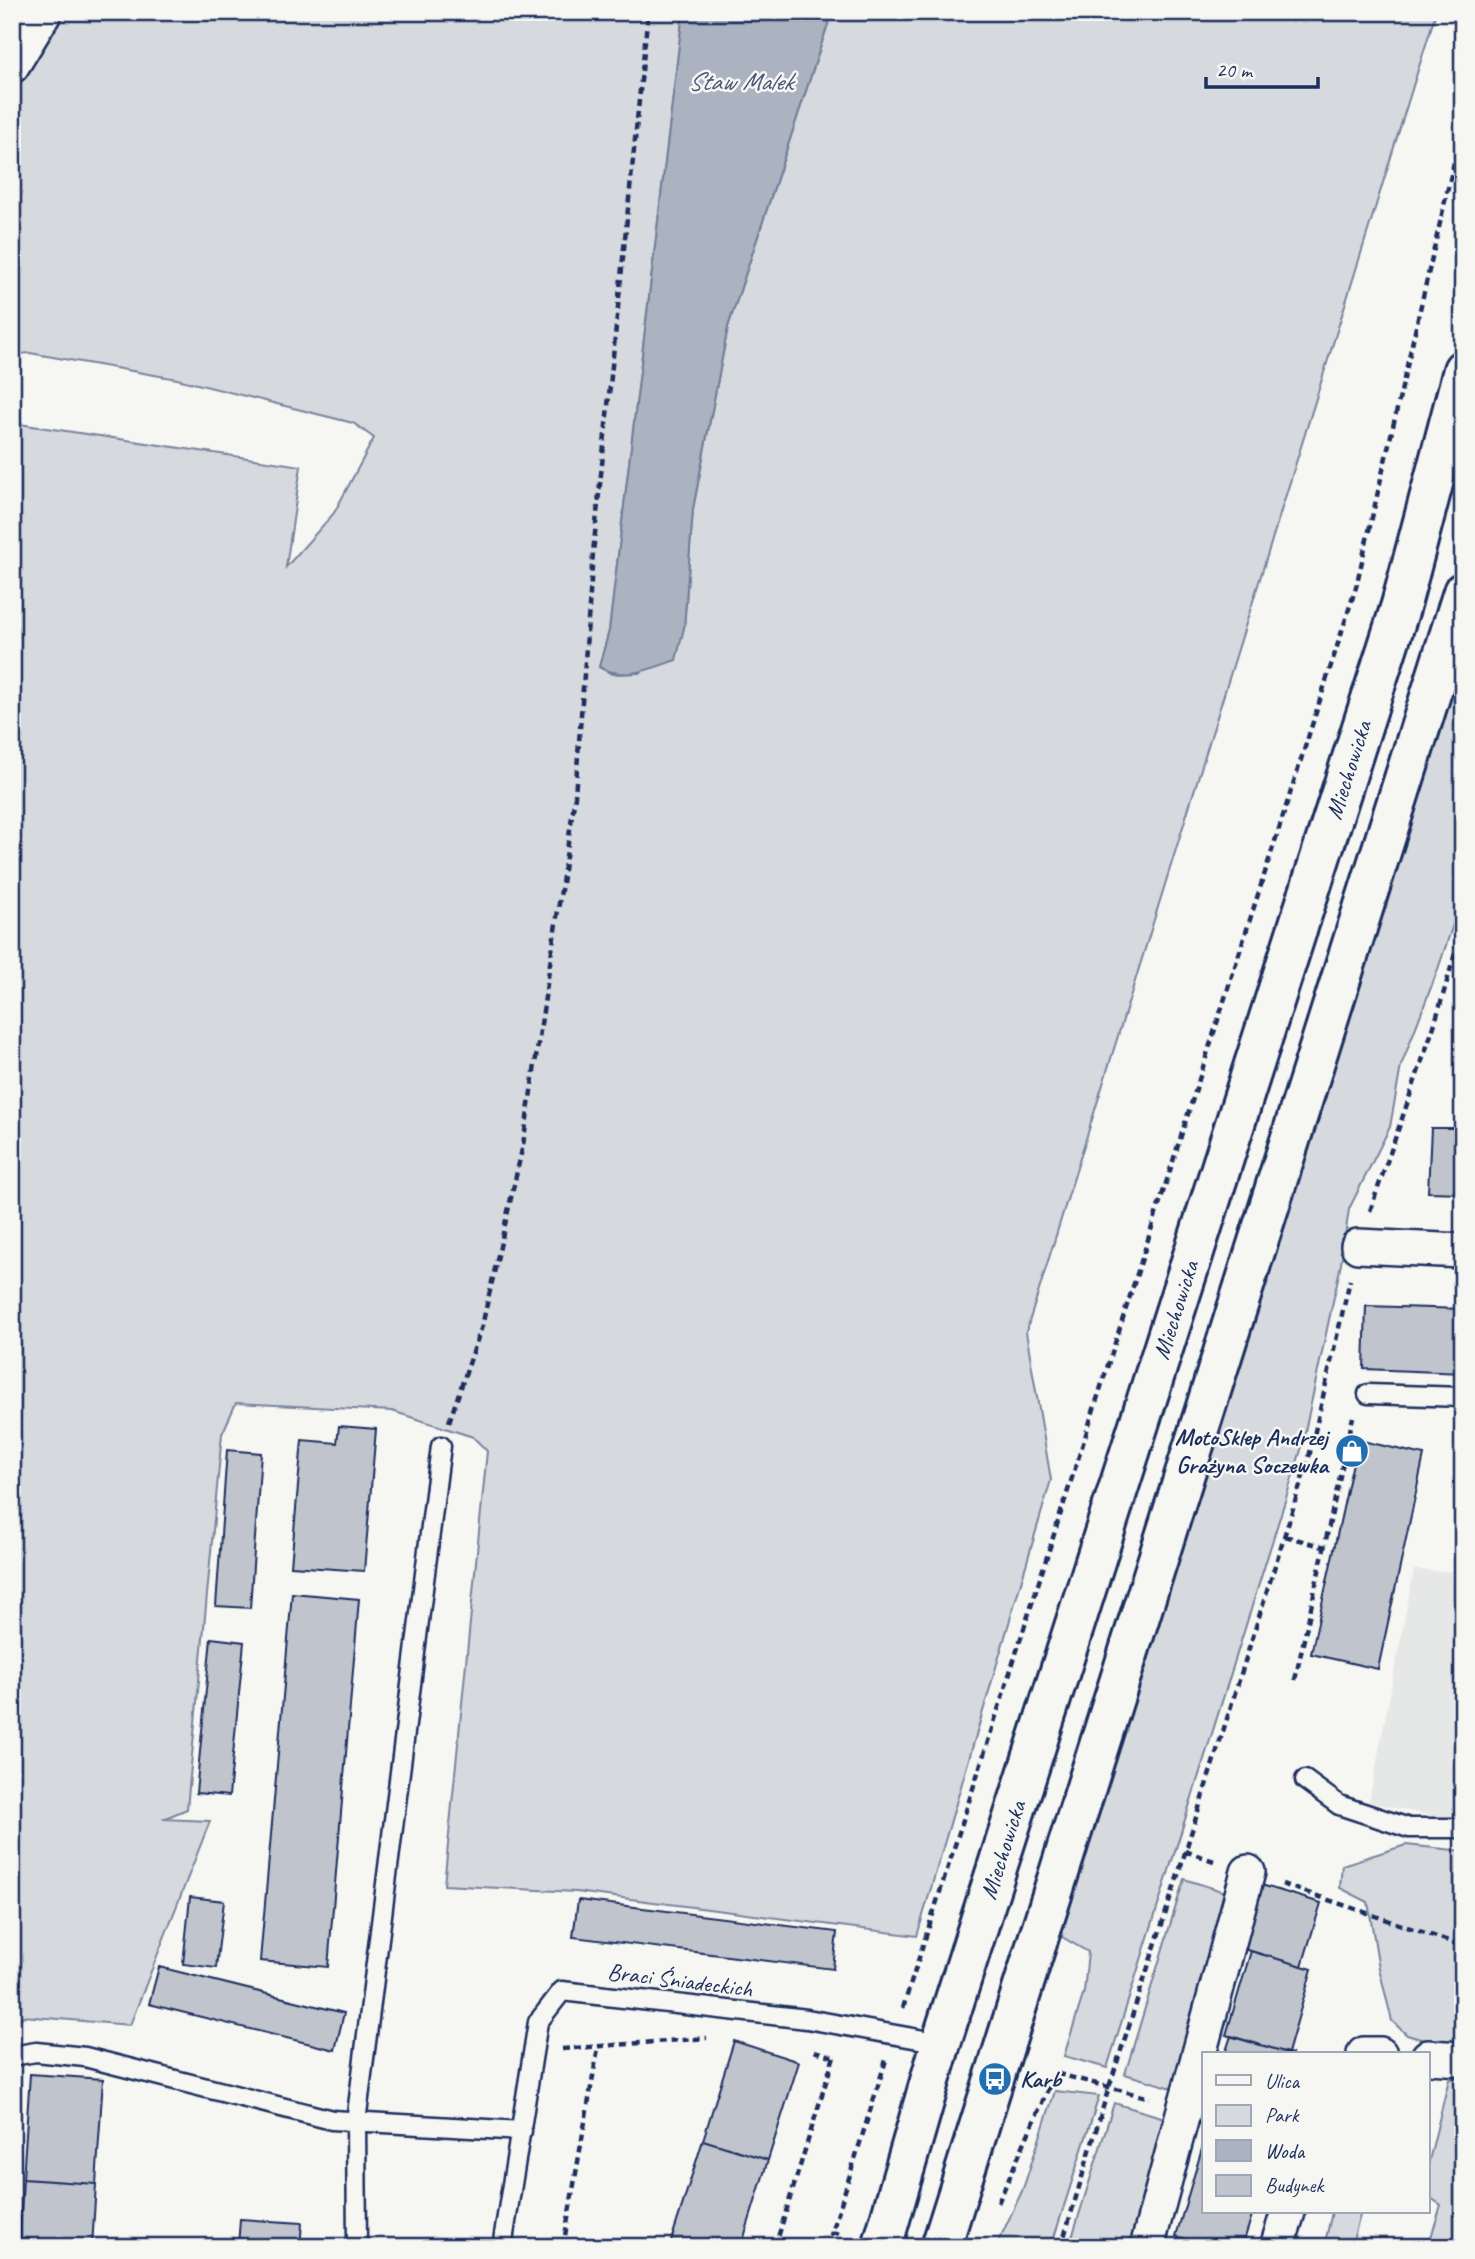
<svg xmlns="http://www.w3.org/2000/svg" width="1475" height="2259" font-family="Caveat,sans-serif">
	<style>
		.built { fill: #e6e7e7 }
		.green { fill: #d6d9dd; stroke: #78849e; stroke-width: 2 }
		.water { fill: #abb2c0; stroke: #717e99; stroke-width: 2 }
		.building { fill: #c0c4cd; stroke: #1b2f5e; stroke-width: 2 }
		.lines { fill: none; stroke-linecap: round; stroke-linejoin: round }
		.lane-casing { stroke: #1b2f5e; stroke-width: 23 }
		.street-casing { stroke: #1b2f5e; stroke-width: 38 }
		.secondary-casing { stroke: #1b2f5e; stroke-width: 44 }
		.path { stroke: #1b2f5e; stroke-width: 4.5; stroke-dasharray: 7 5; stroke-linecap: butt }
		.lane { stroke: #f6f6f2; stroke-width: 18 }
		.street { stroke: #f6f6f2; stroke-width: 33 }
		.secondary { stroke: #f6f6f2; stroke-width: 38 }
		.labels { text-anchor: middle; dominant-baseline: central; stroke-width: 5; stroke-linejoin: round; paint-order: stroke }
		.street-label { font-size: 24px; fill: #1b2f5e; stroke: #f6f6f2 }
		.poi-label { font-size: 24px; font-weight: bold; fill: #1b2f5e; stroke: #f6f6f2; text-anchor: end }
		.water-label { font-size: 26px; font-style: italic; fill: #46567b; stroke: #f6f6f2 }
	</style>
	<rect width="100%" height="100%" fill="#f6f6f2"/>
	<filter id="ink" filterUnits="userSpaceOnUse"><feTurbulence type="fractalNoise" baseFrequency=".0143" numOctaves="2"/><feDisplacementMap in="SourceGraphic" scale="14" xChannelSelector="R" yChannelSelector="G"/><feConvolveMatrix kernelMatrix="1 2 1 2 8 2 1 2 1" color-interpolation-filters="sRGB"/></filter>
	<g filter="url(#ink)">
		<!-- built -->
		<path class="built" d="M1414,1570L1463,1572V1818L1446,1819L1369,1802Z"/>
		<!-- green -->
		<path class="green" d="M63,12H683L609,631L599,667L612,674L640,673L684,628L693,509L728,327L832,12H1436L1026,1332L1051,1480L917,1936L576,1892L444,1885L487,1451L473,1437L392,1411L236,1403L222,1434L187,1809L163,1819L210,1821L130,2025L23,2016L12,2031V423L301,466L286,567L334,513L374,438L353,423L177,379L30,353L12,355V97Z
			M1463,655V895L1438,969L1401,1066L1390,1127L1349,1209L1341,1264L1301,1450L1107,2068L1064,2056L1084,1992L1088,1952L1062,1937L1068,1900Z
			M1406,1845L1463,1851V2040L1434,2043L1407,2035L1392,2021L1379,1968L1368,1902L1340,1888L1342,1865Z
			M1184,1879L1228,1893L1186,2031L1195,2033L1179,2090L1125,2074Z
			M1463,2077V2247H1428L1441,2205L1428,2196V2165L1449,2079Z
			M1055,2091L1099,2096L1051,2247H996L1023,2189Z
			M1114,2103L1168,2119L1136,2247H1069Z
			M1332,2212H1361L1351,2247H1324Z"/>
		<!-- water -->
		<path class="water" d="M683,12H832L728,327L693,509L684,628L676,660C650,669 625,681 599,667L609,631Z"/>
		<!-- building -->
		<path class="building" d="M1431,1128H1463V1193L1428,1192Z
			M1366,1306L1463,1309V1373L1364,1369Z
			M339,1426L376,1429L364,1571L291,1566L302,1440L337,1443Z
			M1358,1440L1424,1455L1378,1669L1311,1654Z
			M227,1450L261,1453L250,1608L216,1606Z
			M292,1593L359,1599L328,1967L260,1961Z
			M211,1638L244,1642L229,1796L196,1793Z
			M1258,1884L1321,1903L1302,1966L1240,1948Z
			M190,1897L224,1901L216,1968L183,1964Z
			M578,1900L837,1932L833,1969L573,1937Z
			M1251,1951L1312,1969L1288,2053L1226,2035Z
			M159,1967L344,2013L335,2050L149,2004Z
			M1231,2036L1288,2053L1293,2054H1225Z
			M734,2041L799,2062L768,2160L703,2140Z
			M30,2074L103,2079L96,2184L23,2179Z
			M703,2140L768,2160L741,2247H688L671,2241Z
			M1204,2142V2212H1253L1242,2247H1212L1176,2236Z
			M23,2179L96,2184L92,2247H19Z
			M240,2219L302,2223L300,2247H238Z
			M1183,2238L1212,2247H1181Z"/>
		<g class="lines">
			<!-- lane casing -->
			<g class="lane-casing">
				<path id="lane" d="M1368,1394L1463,1397
					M1305,1780L1339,1805L1409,1828H1463
					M12,2056L36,2052L85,2057L332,2120L522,2131
					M357,2247L356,2122L441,1446
					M502,2247L538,2022L562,1991L807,2019L941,2043"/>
			</g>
			<!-- street casing -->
			<g class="street-casing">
				<path id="street" d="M12,66L45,12
					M1358,1246L1463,1251
					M1364,2054H1380
					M1428,2057L1463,2059
					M1147,2247L1248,1872
					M1277,2247L1288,2212"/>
			</g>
			<!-- secondary casing -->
			<g class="secondary-casing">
				<g id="secondary">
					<path id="s1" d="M882,2247L941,2043L1401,605L1463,370"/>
					<path d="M941,2247L1463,592"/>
				</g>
			</g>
			<!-- path -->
			<path class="path" d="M1370,1211L1434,1026L1463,926
				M449,1422L482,1326L523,1145L575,796L593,553L648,12
				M1285,1536L1324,1547
				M1295,1680L1353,1417
				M1185,1851L1214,1861
				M1282,1884L1463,1946
				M903,2008L1356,587L1463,123
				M562,2049L707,2038
				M814,2051L834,2057
				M998,2203L1055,2073L1150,2098
				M839,2234L832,2232L886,2060
				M563,2247L598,2048
				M775,2247L834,2056
				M827,2247L832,2232
				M1061,2247L1109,2087L1178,1875L1309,1457L1350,1280"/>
			<!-- lane -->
			<use href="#lane" class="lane"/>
			<!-- street -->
			<use href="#street" class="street"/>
			<!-- secondary -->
			<use href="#secondary" class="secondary"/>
		</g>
	</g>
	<!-- icons -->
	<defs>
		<g id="shop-disc" transform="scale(1.75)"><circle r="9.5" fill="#1f6fb2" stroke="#f6f6f2"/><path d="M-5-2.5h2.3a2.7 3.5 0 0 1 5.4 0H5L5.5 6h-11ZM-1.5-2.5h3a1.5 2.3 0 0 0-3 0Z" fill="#fff"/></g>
		<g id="bus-disc" transform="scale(1.75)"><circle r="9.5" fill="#1f6fb2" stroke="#f6f6f2"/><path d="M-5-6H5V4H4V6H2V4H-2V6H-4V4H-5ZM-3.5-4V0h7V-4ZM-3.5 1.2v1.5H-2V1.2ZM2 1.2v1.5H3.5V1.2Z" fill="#fff"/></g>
	</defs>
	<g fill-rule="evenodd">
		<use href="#shop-disc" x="1352" y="1451"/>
		<use href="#bus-disc" x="995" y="2079"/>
	</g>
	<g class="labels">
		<!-- street labels -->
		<g class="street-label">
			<text stroke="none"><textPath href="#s1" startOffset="1549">Miechowicka</textPath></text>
			<text stroke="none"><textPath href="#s1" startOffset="982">Miechowicka</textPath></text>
			<text stroke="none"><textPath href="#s1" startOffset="415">Miechowicka</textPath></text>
			<text transform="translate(680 1980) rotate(7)">Braci Śniadeckich</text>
		</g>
		<!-- poi labels -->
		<g class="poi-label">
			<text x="1328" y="1437">MotoSklep Andrzej<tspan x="1328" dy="28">Grażyna Soczewka</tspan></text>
			<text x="1020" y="2079" text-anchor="start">Karb</text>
		</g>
		<!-- water labels -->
		<g class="water-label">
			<text x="740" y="81">Staw Malek</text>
		</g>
	</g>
	<!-- margin -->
	<rect width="1475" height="2259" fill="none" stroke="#f6f6f2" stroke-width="42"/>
	<rect x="21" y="21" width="1433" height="2217" fill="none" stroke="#1b2f5e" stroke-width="2.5" filter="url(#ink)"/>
	<!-- legend -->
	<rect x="1202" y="2052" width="228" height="161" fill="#f6f6f2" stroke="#9ea6b7" stroke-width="2"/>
	<rect x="1216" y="2075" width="35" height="10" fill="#f6f6f2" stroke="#9ea6b7" stroke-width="2"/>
	<text x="1265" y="2088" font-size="21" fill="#1b2f5e">Ulica</text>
	<rect x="1216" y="2105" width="35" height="21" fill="#d6d9dd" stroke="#9ea6b7" stroke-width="2"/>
	<text x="1265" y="2122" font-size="21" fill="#1b2f5e">Park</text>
	<rect x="1216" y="2140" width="35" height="21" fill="#abb2c0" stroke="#9ea6b7" stroke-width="2"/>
	<text x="1265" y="2158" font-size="21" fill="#1b2f5e">Woda</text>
	<rect x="1216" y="2175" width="35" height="21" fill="#c0c4cd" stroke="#9ea6b7" stroke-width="2"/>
	<text x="1265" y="2192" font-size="21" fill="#1b2f5e">Budynek</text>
	<!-- scale -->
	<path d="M1206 77v10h112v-10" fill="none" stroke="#1b2f5e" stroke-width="3.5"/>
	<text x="1216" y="77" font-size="21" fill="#1b2f5e" stroke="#f6f6f2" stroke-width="5" paint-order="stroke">20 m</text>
</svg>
